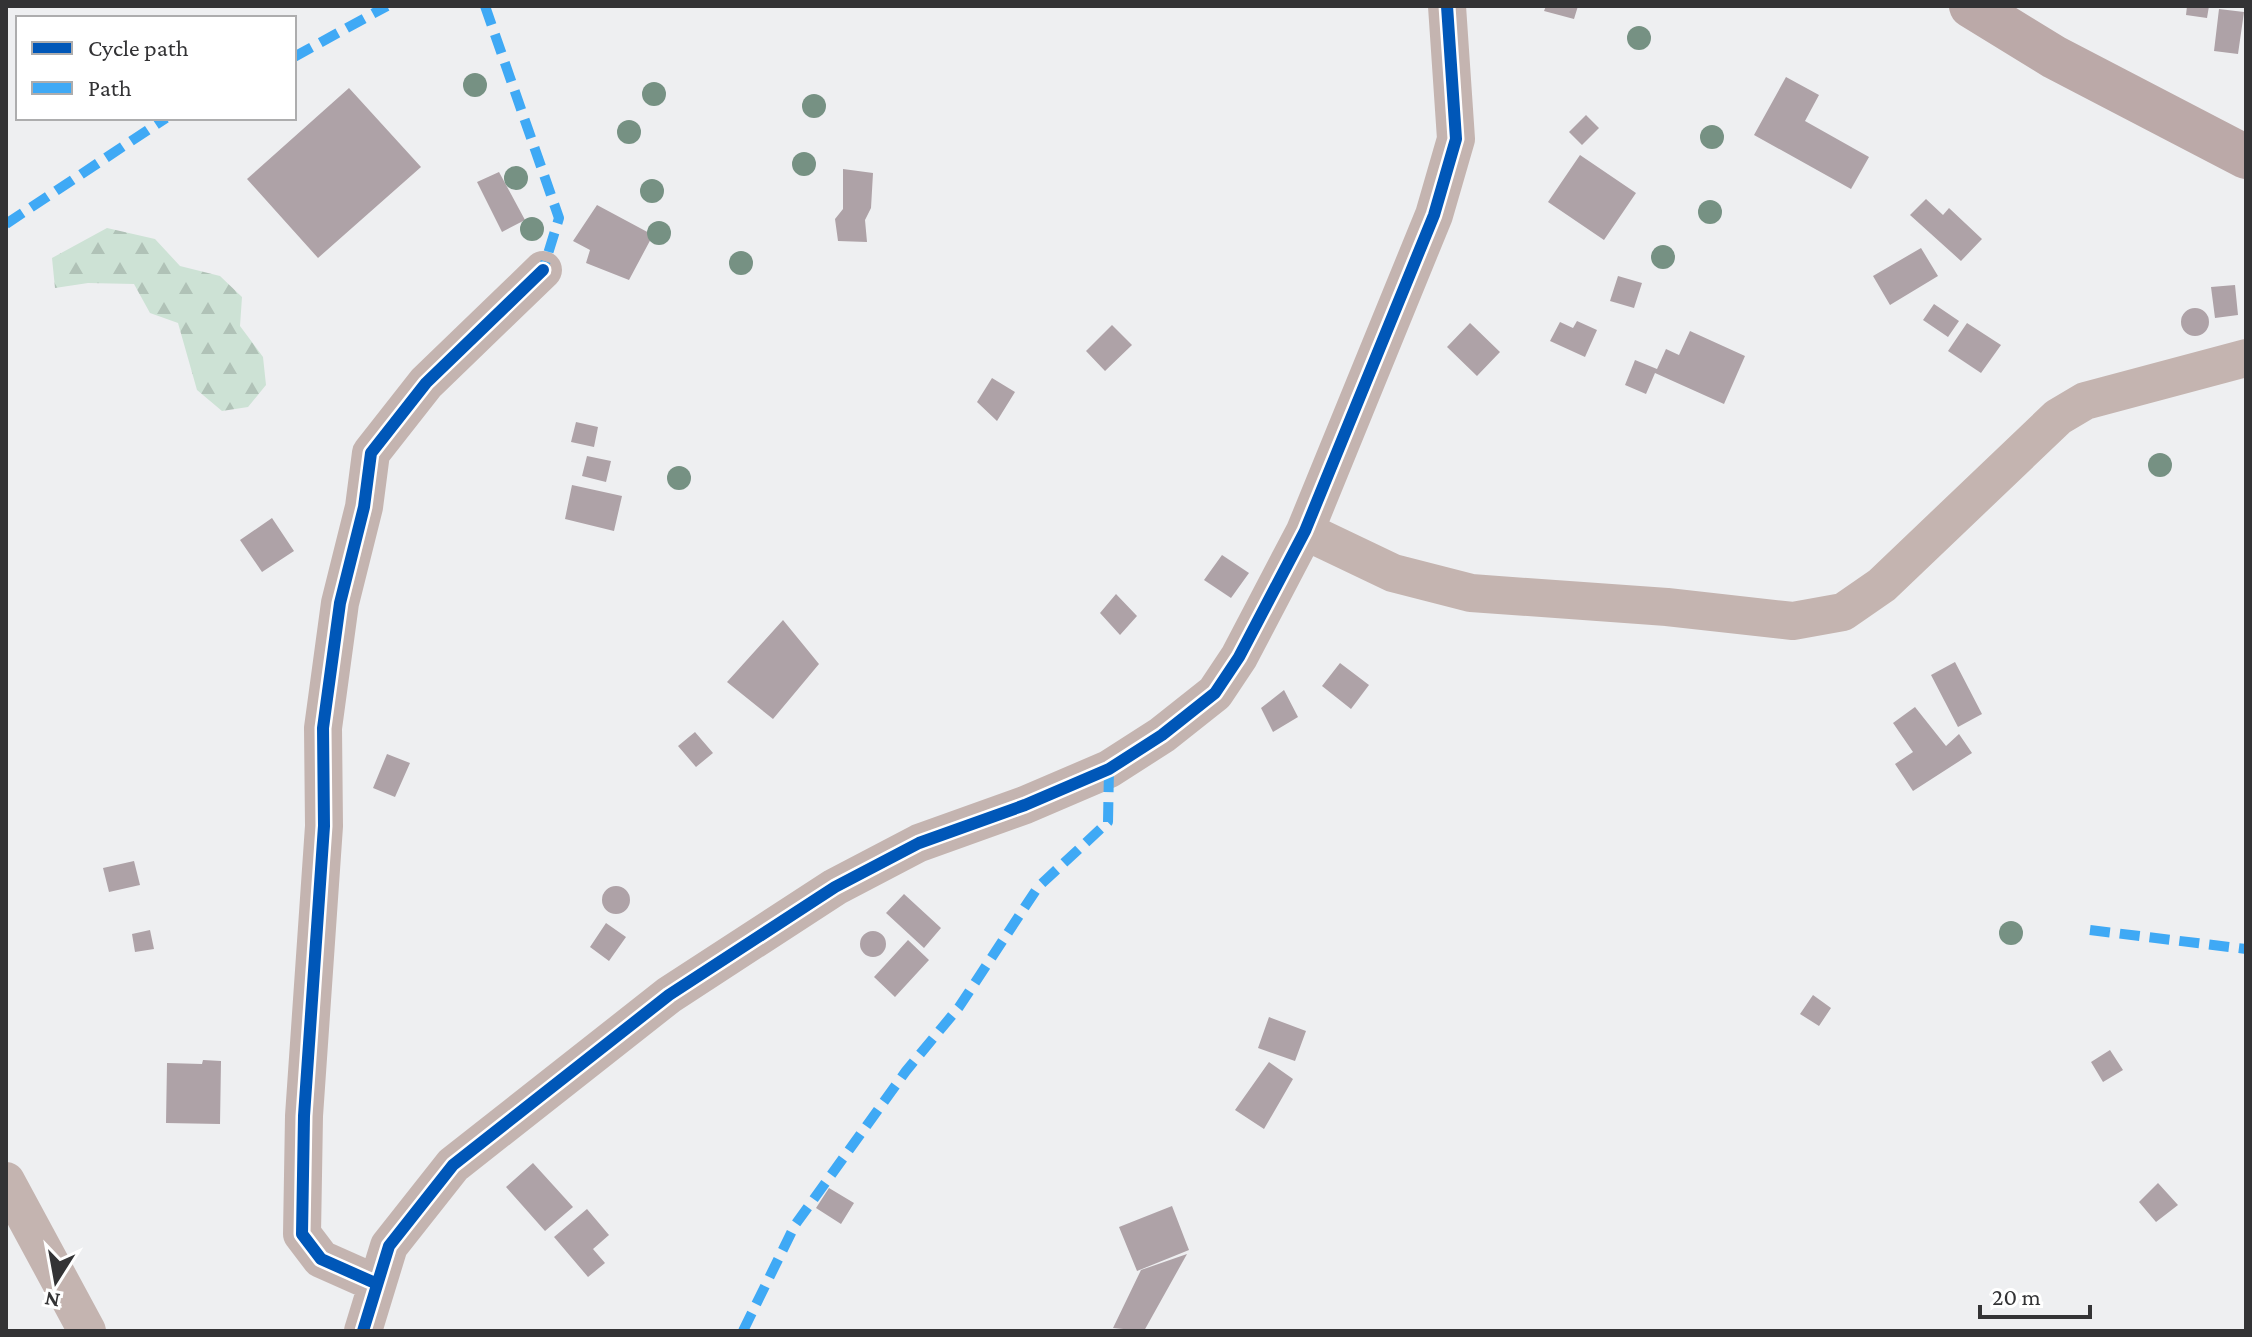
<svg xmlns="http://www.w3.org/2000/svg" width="2252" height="1337" font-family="'Crimson Pro',serif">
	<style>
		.forest { fill: url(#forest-firs) }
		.building { fill: #aea2a7 }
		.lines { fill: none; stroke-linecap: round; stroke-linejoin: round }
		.minor { stroke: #c4b4b0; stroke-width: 38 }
		.major { stroke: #bba9a8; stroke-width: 44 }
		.quiet { stroke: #3fa9f5; stroke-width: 10; stroke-dasharray: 20 10; stroke-linecap: butt }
		.cycleway-casing { stroke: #fff; stroke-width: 17 }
		.cycleway { stroke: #0057b8; stroke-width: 12 }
		.tree { fill: #769183 }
	</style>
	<defs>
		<pattern id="forest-firs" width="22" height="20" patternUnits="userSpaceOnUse" patternTransform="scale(2)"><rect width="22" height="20" fill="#cde2d5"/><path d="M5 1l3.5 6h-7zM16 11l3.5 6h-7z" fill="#b0c2b7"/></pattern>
	</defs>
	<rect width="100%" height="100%" fill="#eeeff1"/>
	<!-- forest -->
	<path class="forest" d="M107,228L155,239L180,266L220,276L242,297L240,326L263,357L266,385L248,407L222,411L197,390L178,323L150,313L134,284L88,283L55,288L52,258Z"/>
	<!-- building -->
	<path class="building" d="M1546,6H1578L1574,19L1544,11Z
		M2187,6H2209L2207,18L2186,15Z
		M2219,9L2244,12L2238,54L2214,51Z
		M1786,77L1819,95L1805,121L1869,157L1851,189L1754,135Z
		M349,88L421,167L318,258L247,179Z
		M1586,115L1599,128L1582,145L1569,132Z
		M1580,155L1636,193L1604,240L1548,202Z
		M843,169L873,173L871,208L865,220L867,242L838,241L835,219L843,209Z
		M499,172L525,220L502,232L477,182Z
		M1926,199L1943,215L1949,208L1982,239L1961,261L1910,215Z
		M597,205L653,235L629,280L586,263L590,250L573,241Z
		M1921,248L1938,276L1890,305L1873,276Z
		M1618,276L1642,283L1634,308L1610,301Z
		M2235,285L2238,315L2215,318L2211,287Z
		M1934,304L1959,321L1948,337L1923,320Z
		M2181 322a14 14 0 1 1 28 0a14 14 0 1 1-28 0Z
		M1577,321L1597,330L1585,357L1550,341L1560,322L1573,328Z
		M1470,323L1500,352L1477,376L1447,347Z
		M1967,323L2001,345L1981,373L1948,351Z
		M1112,325L1132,345L1105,371L1086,351Z
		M1690,331L1745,356L1724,404L1655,373L1646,394L1625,385L1635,360L1657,369L1666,349L1679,355Z
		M992,378L1015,392L997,421L977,402Z
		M576,422L598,427L594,447L571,442Z
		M587,456L611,461L606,482L582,476Z
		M572,485L622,496L614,531L565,519Z
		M272,518L294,551L262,572L240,540Z
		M1222,555L1249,573L1231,598L1204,580Z
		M1116,594L1137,616L1120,635L1100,613Z
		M783,620L819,664L773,719L727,682Z
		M1955,662L1982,714L1958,727L1931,675Z
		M1340,663L1369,685L1351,709L1322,686Z
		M1284,690L1298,717L1273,732L1261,708Z
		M1915,707L1946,746L1959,734L1972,753L1913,791L1895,764L1913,752L1893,723Z
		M695,732L713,753L696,767L678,746Z
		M387,754L410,763L395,797L373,788Z
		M134,861L140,885L109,892L103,868Z
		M602 900a14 14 0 1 1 28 0a14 14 0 1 1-28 0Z
		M904,894L941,928L924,948L886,913Z
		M606,923L626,937L609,961L590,947Z
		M150,930L154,949L135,952L132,934Z
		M860 944a13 13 0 1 1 26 0a13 13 0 1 1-26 0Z
		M908,940L929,960L895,997L874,977Z
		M1813,995L1831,1008L1819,1026L1800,1014Z
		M1269,1017L1306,1031L1295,1061L1258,1048Z
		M2110,1050L2123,1070L2103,1082L2091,1062Z
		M203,1060L221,1061L220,1124L166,1123L167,1063L202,1064Z
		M1269,1062L1293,1079L1264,1129L1235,1110Z
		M533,1163L573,1207L545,1231L506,1187Z
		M2158,1183L2178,1205L2156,1222L2139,1202Z
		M829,1188L854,1203L841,1224L816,1208Z
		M1172,1206L1189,1250L1137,1271L1119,1227Z
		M587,1209L609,1235L593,1249L605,1263L588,1277L554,1237Z
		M1187,1254L1144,1331L1113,1328L1141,1270Z"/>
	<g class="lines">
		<!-- minor -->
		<path class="minor" d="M1305,531L1393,573L1471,593L1667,607L1793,621L1843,612L1882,585L2058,417L2085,401L2246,358
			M6,1181L87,1331
			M375,1283L321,1259L302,1234L304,1116L324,826L323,728L340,603L364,507L371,453L426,383L543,270
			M363,1331L389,1246L453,1165L669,995L835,887L919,843L1025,805L1109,769L1162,735L1215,693L1239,657L1305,531L1434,215L1456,139L1447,6"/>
		<!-- major -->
		<path class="major" d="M1971,6L2054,57L2246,157"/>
		<!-- quiet -->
		<path class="quiet" d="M485,6L559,218L543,270
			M294,57L387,6
			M6,224L166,118
			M2090,930L2246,949
			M743,1331L795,1225L906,1071L959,1007L1038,887L1108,822L1109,769"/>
		<!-- cycleway casing -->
		<g class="cycleway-casing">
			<path id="cycleway" d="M375,1283L321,1259L302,1234L304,1116L324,826L323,728L340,603L364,507L371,453L426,383L543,270
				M363,1331L389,1246L453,1165L669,995L835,887L919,843L1025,805L1109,769L1162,735L1215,693L1239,657L1305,531L1434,215L1456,139L1447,6"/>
		</g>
		<!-- cycleway -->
		<use href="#cycleway" class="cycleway"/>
	</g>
	<!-- trees -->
	<g class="tree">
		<circle cx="1639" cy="38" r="12"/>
		<circle cx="475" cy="85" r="12"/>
		<circle cx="654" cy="94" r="12"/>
		<circle cx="814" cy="106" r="12"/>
		<circle cx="629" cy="132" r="12"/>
		<circle cx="1712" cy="137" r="12"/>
		<circle cx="804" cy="164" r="12"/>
		<circle cx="516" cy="178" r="12"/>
		<circle cx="652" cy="191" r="12"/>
		<circle cx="1710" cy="212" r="12"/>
		<circle cx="532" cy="229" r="12"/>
		<circle cx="659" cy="233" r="12"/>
		<circle cx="1663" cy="257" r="12"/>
		<circle cx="741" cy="263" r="12"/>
		<circle cx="2160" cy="465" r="12"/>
		<circle cx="679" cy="478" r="12"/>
		<circle cx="2011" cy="933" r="12"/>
	</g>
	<!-- border -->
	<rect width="2252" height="1337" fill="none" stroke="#333335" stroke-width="16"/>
	<!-- legend -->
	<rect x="16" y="16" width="280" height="104" fill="#ffffff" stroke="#adadae" stroke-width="2"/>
	<rect x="32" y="42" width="40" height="12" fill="#0057b8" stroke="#adadae" stroke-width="2"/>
	<text x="88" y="56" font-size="24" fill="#333335">Cycle path</text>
	<rect x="32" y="82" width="40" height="12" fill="#3fa9f5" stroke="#adadae" stroke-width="2"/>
	<text x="88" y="96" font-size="24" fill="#333335">Path</text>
	<!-- north arrow -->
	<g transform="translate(56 1281) rotate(191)" stroke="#ffffff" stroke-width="6" paint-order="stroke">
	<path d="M0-6L14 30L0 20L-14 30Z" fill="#333335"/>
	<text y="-12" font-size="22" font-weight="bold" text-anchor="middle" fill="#333335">N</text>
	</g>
	<!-- scale -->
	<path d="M1980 1305v12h110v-12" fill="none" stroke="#333335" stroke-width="4"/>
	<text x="1992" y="1305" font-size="24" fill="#333335" stroke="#ffffff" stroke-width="6" paint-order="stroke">20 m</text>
</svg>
